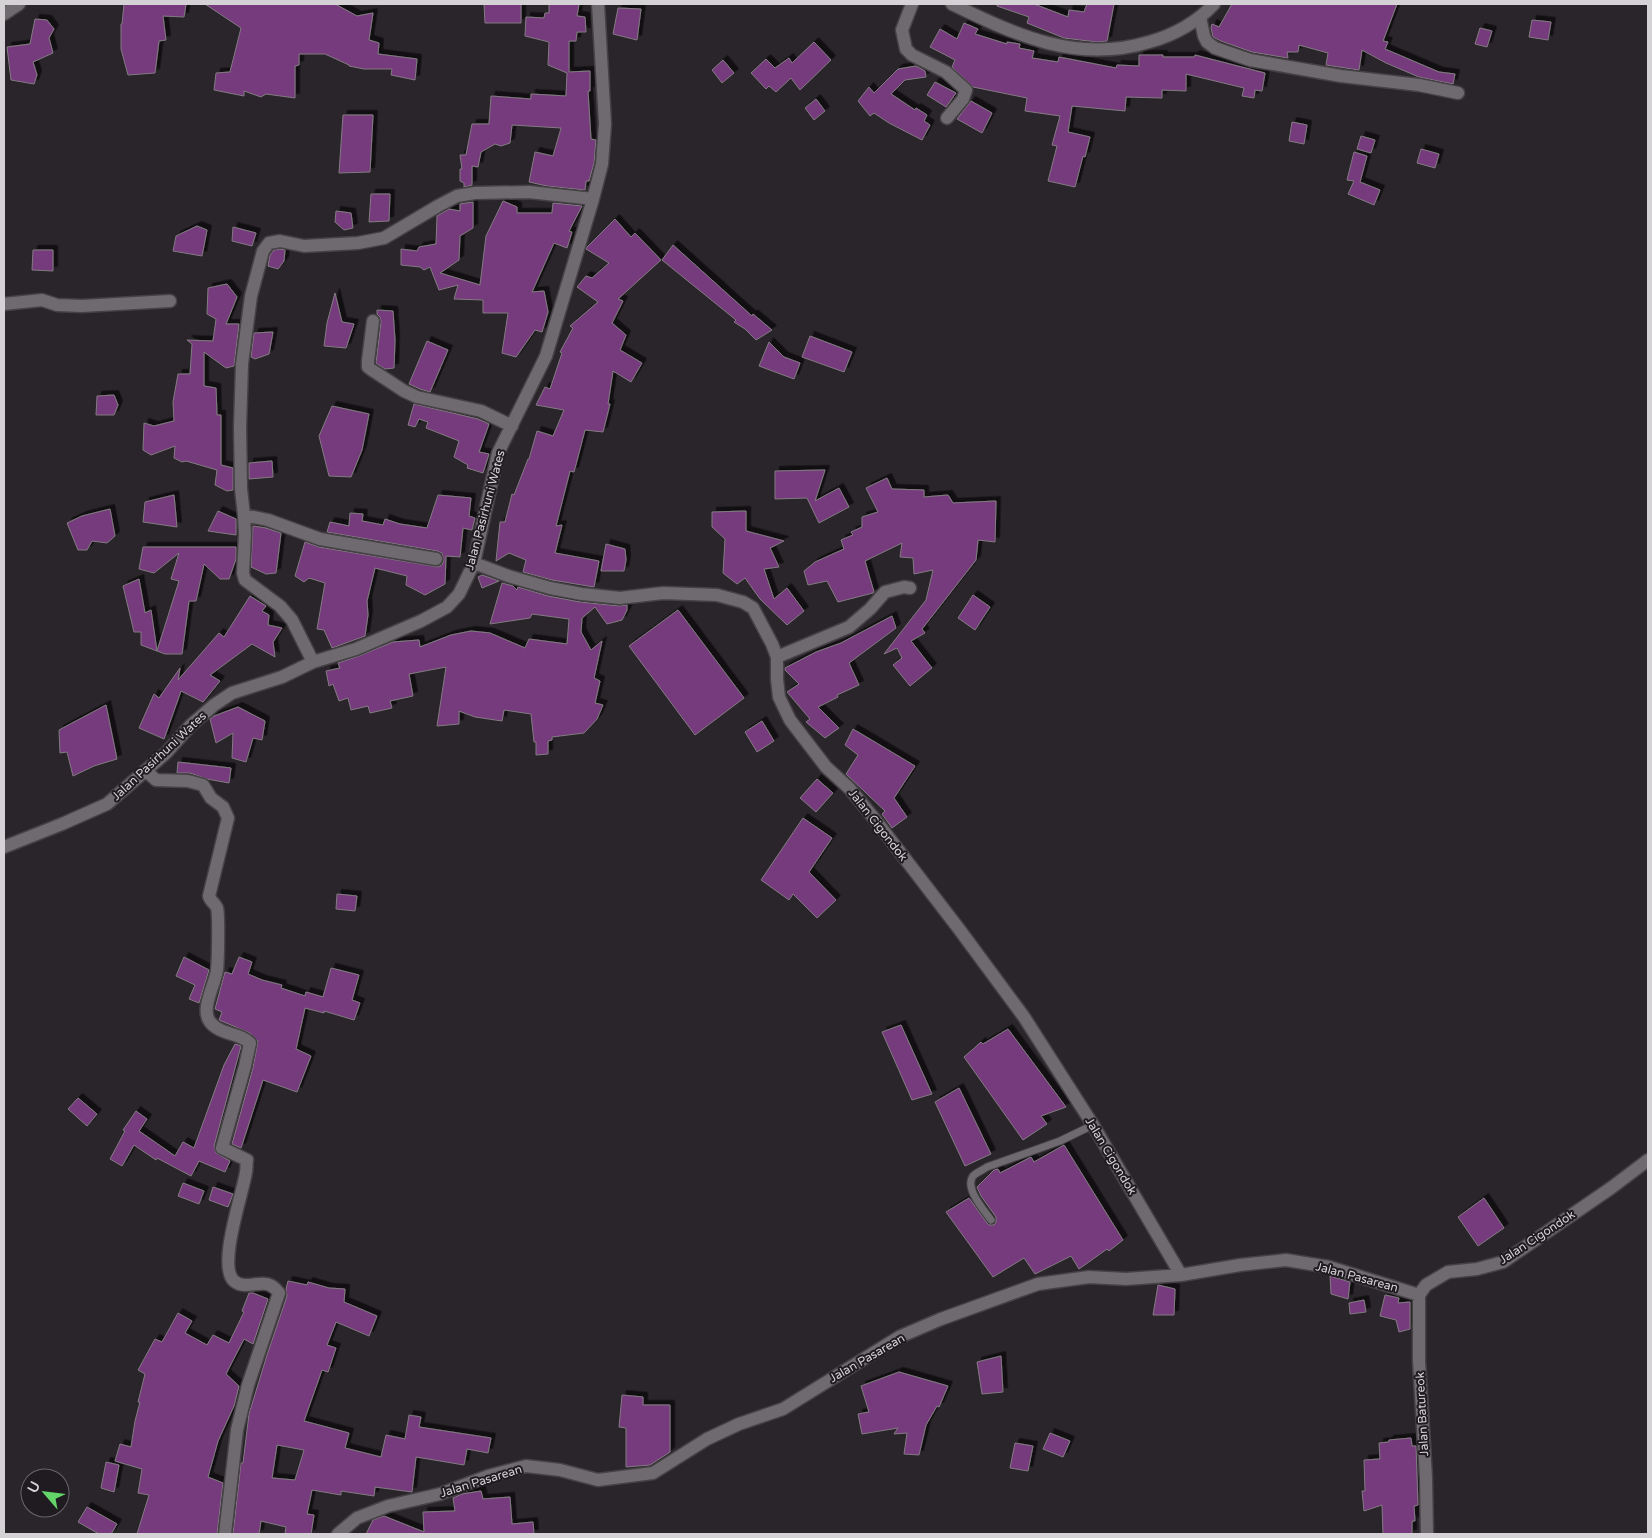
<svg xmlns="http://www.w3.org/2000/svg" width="1652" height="1538" font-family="'Varela Round',sans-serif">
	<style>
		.building { fill: #763b7b; stroke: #827b82; fill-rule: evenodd; filter: url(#shadow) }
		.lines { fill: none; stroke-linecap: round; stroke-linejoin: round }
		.service-casing { stroke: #454145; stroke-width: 9 }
		.minor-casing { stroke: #454145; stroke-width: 15 }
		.tertiary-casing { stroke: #454145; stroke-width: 15 }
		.service { stroke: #6f6970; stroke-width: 7 }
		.minor { stroke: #6f6970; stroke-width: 12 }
		.tertiary { stroke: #6f6970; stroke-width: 12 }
		.labels { text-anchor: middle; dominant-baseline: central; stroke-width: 4; stroke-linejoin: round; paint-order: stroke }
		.street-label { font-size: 12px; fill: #d5d2d5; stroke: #201b21 }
	</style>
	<defs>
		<filter id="shadow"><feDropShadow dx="4.5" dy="-4.5" stdDeviation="0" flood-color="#0009"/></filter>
	</defs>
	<rect width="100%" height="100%" fill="#2a252a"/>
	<!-- building -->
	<path class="building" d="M124,4H186L184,17L163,16L166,40L159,41L155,73L128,75L121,49V24H122Z
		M205,4H335L357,16L373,13L369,40L379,43L378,54L417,59L415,80L391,75L392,69H364L349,66V65L325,54H299V65L295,66V98L266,94L261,97L244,91V96L214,90L216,73L230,72L241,28Z
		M484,4H521V23H485Z
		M549,4H579L577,16L585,17L586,32H577L576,41H569V72L590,71V91H588L591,139L596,140L594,163L589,181H586L585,190L547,186L529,182L535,152L553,156L561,128L512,125L510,143L501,146L495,144L481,152L478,167L472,166V185L464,187V183L460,181V169H462L460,155H466L472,124H489L491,96L531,99V94L566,96L567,73L548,65L549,42L525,36L526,17L544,18L545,13H549Z
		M997,4H1034L1068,17L1069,10L1084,12L1087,4H1114L1107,41L1097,42L1064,38L1027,23L1029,17L997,6Z
		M1232,4H1397L1383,41L1388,42L1385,49L1439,72L1455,74L1453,84L1419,77L1386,63L1362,50L1359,70L1326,65L1328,53L1299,45L1298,52H1287L1288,58L1252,52L1221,41L1213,37L1211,28L1212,24L1219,27Z
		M618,8L641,9L637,40L613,34Z
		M35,19L47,20L54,29L49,38L53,53L33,62L37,75L34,84L11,80L7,47L30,44Z
		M1532,20L1551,22L1548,40L1529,37Z
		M964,23L978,29L975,34L1007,44V42L1020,44L1019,48L1034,51L1032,58L1058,62L1059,57L1116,68L1117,65L1139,66V55H1163V57H1194L1195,55L1265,73L1262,91L1255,90L1254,98L1242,96L1244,88L1186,74V91L1162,90V98L1126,97L1125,111L1072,106L1068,132L1090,137L1085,157L1083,156L1075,187L1048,181L1057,146L1052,145L1060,116L1025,111L1027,98L973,87L952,67L955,60L930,47L940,29L957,39Z
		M1480,28L1492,31L1487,47L1475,44Z
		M814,42L831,60L800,90L791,78L776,92L769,86L766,89L751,73L766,59L775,68L789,58L792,63Z
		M723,60L734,73L722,83L712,70Z
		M916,66L925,71L926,77L905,80L891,94L915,110L916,108L927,115L924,121L930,125L922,140L889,123L874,113L870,116L858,101L869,87L874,93L898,69Z
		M935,82L956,93L946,107L927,95Z
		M816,99L825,111L814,120L805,108Z
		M971,101L992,113L982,133L957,119Z
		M343,115H373L370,172L339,173Z
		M1292,122L1307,125L1304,144L1289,141Z
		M1361,136L1375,140L1371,153L1357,149Z
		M1421,149L1439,154L1435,168L1417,163Z
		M1354,152L1367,156L1360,182L1380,190L1374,205L1348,194L1354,181L1347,180Z
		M371,194H390L389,221L369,222Z
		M503,201L517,207V213H552L553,203L582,206L569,231L572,232L567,248L554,243L532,292L544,291L548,312L542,332L535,330L516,357L502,353L508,313H483V300L454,299L458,285L439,290L430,267L424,270L420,267L401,265V249L417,251L419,247L436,244L437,216L449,209L460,211V204L473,202V228L460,236L459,260L440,273L480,285L486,236Z
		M336,211L351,213L353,228L344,230L335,222Z
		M615,219L631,237L635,233L661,260L618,299L623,301L612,323L626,335L620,350L642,363L631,382L613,371L608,404H610L603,432L585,430L574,472L570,471L556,526L562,525L555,553L599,561L594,587L552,580L523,572L526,560L509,553L496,561L500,522H505L512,494L514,495L528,459H529L537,431L553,436L564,410L536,405L545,387L550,389L562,353L560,352L573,328L570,326L598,302L577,287L586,276L592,278L609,263L586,249L587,247Z
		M197,226L207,230L202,256L173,251L176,236Z
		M233,227L256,233L252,246L232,241Z
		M673,245L752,316L753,314L772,330L756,340L745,329L734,322L736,320L662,260Z
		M280,249L285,250L284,261L278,269L268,266L270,255L274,250Z
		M33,250H53V271L32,270Z
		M227,284L237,297L226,324H239L234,366L226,368L204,352V386L216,388L217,415H221V465L233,468V490L227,491L215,485L217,470L186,461L182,462L174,458L175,446L151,455L143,450L144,423L154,426L174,421L173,402L178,374H190L192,344L187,340L213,341L216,319L207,314L208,288Z
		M335,293L342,322L354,324L346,348L324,346L327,323Z
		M377,310L393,311L395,340L394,368L385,369L376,363L381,322L380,317L377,314Z
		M273,332L269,354L255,359L251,357L254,333Z
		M810,336L852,352L844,372L802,357Z
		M427,341L448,350L430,392L420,389L409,384Z
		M769,342L784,357L800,363L794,379L759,366Z
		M114,395L118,405L114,415H96L97,396Z
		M414,404L478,419L489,424L479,452L489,454L483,473L467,468L468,465L454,457L459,441L426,428L428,422L419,419L415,427L408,425Z
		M332,406L369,414L362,450L351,477L329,476L319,436Z
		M272,461L273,477L249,479V463Z
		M825,470L815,501L839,488L849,507L819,523L807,498L775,499V471Z
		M887,478L892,489L924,490V497L948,495L953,503L996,501L995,542L978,540L976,560L922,629L925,633L911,641L932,668L910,686L893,665L902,658L897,648L884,654L926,600L933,570L914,574L913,558L900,557L902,543L865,561L874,592L873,593L838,602L827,581L808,585L804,571L815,562L844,549L841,540L853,535L851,532L862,527V517L878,512L866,488Z
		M174,495L177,527L143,522L145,502Z
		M438,495L471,498L469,516L475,518L472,530L463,528L460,557L446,556L445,584L425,595L406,585L407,576L375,568L367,601L368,615L365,636L332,648L324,630L317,629L325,583L309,578L304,582L295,576L305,542L319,547L438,567L442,565L444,560L442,553L437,551L327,532L330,522L349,526L350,513L363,514L362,521L383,525L385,519L400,524L427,528Z
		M110,509L115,536L107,543L92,541L87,550H78L67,523L82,516Z
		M218,511L236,519V535L208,531Z
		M746,511V531L784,541L770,548L779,567L764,569L774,599L787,588L804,611L787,625L760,599L745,578L737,584L723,573L725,539L712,527V512Z
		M253,526L266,528L281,533L276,573L266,574L251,567Z
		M606,544L625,549L626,560L624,571H601Z
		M143,547H236V559L229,579H220L204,564L196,601H189L182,654H165L157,651L179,581L171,579L179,553L154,573L139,569Z
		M482,575L499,581L482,588L478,577Z
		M139,579L145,613L151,610L157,651L141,645V632H134L123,586Z
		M502,583L513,586L517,590L518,587L548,596L580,602L619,606L627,605V610L622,620L607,624L595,607L582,618L581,632L591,650L602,641L594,678L600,681L595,703L603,705L597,719L584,733L552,737V740L548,741V754L536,755V742H534L531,714L504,710L502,721L475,717L459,711V724L437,726L446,667L409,674L413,696L390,701L392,708L370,713L368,706L351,710L348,698L339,701L333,684L329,686L326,671L340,668L338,663L359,656L393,642L419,640L420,647L451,635L471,631L490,633L525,648L529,639L567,644L569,619L532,614L530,618L490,624Z
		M973,595L990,607L975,630L958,618Z
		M250,596L266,606L262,611L269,615L268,625L282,628L273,642L275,657L252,644L210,675L220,681L203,702L181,691L164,739L139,728L154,694L159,698L180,668L178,680L219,633L224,637Z
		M678,610L744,698L695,735L629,646Z
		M892,616L896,628L849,663L859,685L837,695L838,697L818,707L839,728L825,738L806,722L810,719L787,692L799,684L785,670V668L816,652L841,643Z
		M106,705L117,759L94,766L73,776L67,752L60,753L59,730Z
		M238,707L265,721L262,740L253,738L246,762L232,758L233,733L216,743L210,719L214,716Z
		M762,721L774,741L757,752L745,732Z
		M853,729L915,766L894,798L907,817L892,828L882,814L885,811L846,774L858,755L845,745Z
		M178,762L231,768L229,783L207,779L190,773H177Z
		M817,779L833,793L816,812L800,798Z
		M803,818L832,838L809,872L836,900L817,918L793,894L789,900L761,880Z
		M337,894L357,896L355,911L336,909Z
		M184,957L209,970L199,1003L189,999L195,985L176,976Z
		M239,957L252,962L248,974L262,980L282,985L281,988L305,996L306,992L323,997L331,968L359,975L352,1000L360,1003L354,1020L324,1011V1013L305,1008L296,1049L311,1056L297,1092L263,1080L241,1148L232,1144L253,1068L258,1041L250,1033L219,1020L222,1012L215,1009L225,972L232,974Z
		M901,1025L932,1094L912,1100L882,1032Z
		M1008,1029L1066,1107L1041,1116L1047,1124L1023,1140L964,1057L981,1042L983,1044Z
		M235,1044L241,1046L214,1146L216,1153L230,1161L225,1172L199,1161L191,1176L157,1158L156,1160L134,1145L122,1166L110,1159L125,1131L123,1130L136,1111L147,1119L139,1131L175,1156L183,1142L194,1148L224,1065Z
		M959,1088L991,1154L965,1166L935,1102Z
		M78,1098L97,1114L87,1126L68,1109Z
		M1064,1145L1123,1240L1109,1251L1107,1249L1079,1269L1071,1256L1035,1274L1024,1258L993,1277L946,1212L969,1198L987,1223L989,1225H994L996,1222V1217L981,1196L977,1187L994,1170L998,1169L1000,1173L1031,1157L1034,1162Z
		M183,1183L204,1191L199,1204L178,1196Z
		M213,1187L233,1194L228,1207L209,1200Z
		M1484,1198L1504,1228L1478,1246L1458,1217Z
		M1330,1276L1350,1282L1348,1299L1331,1294Z
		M288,1281L307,1285L308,1282L329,1288L345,1289L344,1302L377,1316L369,1336L336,1322L327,1345L336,1348L328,1372L322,1370L304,1421L349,1433L345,1448L381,1457L386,1435L405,1439L409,1415L421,1417L419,1427L491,1438L488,1453L467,1449L464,1465L416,1457L412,1492L375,1487L374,1496L341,1491V1495L312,1490L307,1514L314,1515L311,1534H285L286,1527L261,1521L259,1534H233L241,1463H243L249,1414L267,1355L287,1296L286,1289ZM277,1445L304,1450L295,1480L272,1478Z
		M1158,1285L1175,1289L1174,1315H1153Z
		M249,1293H253L268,1299L253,1344L244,1339L226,1374L239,1386L234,1406L218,1441L208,1477L223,1483L217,1534H137L149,1495L138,1493L142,1469L115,1461L120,1444L131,1447L135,1421L140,1402H138L145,1374L138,1370L155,1339L162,1342L178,1313L192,1321L185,1333L207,1345L213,1335L229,1343L244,1312L242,1311Z
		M1385,1295L1399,1298L1398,1303L1410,1302V1329L1399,1332L1396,1320L1380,1316Z
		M1364,1300L1366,1312L1350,1314L1349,1303Z
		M1001,1356L1003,1392L982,1394L977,1362Z
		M899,1372L948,1386L939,1407L937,1406L926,1425L919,1455L904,1454L907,1433L894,1434L898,1428L862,1434L858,1414L869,1412L861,1386Z
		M622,1395L643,1397V1405H670V1452L650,1465L626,1467V1428L619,1427Z
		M1050,1433L1070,1441L1063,1457L1043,1449Z
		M1411,1438L1412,1446H1416L1418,1505L1414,1506L1415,1521H1412V1534H1383L1382,1505L1364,1511L1362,1491H1365L1364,1460L1380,1459L1379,1443L1389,1442V1440Z
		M1015,1443L1033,1446L1028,1471L1010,1468Z
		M106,1462L119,1465L114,1492L101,1488Z
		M481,1491L483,1499L510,1497L512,1524L533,1522L534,1534H366L373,1520L384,1516L424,1532L423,1512L455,1511L453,1498L462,1494Z
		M87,1507L117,1524L111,1534H99L78,1522Z"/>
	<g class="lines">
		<!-- service casing -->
		<g class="service-casing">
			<path id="service" d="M991,1220C984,1210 964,1188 973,1176C977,1172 983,1170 987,1167L1060,1141L1093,1125"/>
		</g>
		<!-- minor casing -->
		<g class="minor-casing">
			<path id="minor" d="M912,4L902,30L906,49L912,55L946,72L966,90L963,99L947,118
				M1200,17L1204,36L1207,42L1215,48L1250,60L1341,76L1419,85L1458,93
				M4,304L42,300L57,305L82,306L170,301
				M373,321L368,361V367L372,370L404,391L417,397L481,411L512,426
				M244,515L268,520L320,539L436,559
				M474,563L508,576L550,588L582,594L620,598L663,593L717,595L743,602L753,608L772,644L777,657V679L779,697L790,720L826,767L850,789L873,817L959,929L1024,1017L1093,1125L1181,1275
				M777,657L849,627L870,609L885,592L904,587L910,588
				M313,662L292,620L280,606L245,580L243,573L245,535L244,515L241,489L240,427L242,364L251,296L263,251L269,243L280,241L304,246L358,243L384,238L438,206L457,196L475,193L529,192L593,199
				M146,771L156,780L188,781L203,785L211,798L223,807L228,818L209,896C210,901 215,903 217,908C219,915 218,962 217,970C215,985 200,1009 210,1022C220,1035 241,1033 250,1043L245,1066L222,1148L247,1160C246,1164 247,1168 246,1172C243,1193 217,1266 234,1281C249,1293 265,1273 279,1293L248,1385L237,1430L225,1534
				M4,847L62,824L107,804L166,753L191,725L214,705L232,693L282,677L313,662L356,649L421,621L447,607L459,594L474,563L498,453L546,356L593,199L602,164L605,124L598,4
				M1419,1295L1426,1285L1448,1272L1477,1269L1503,1262L1611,1188L1648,1160
				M1419,1295V1361L1426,1478L1427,1534
				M338,1534L357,1518L388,1506L440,1494L488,1476L526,1466L560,1470L598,1480L653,1473L707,1439L739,1424L783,1409L899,1337L941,1319L1038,1284L1089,1277L1126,1279L1181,1275L1240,1265L1286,1260L1329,1267L1419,1295"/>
		</g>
		<!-- tertiary casing -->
		<g class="tertiary-casing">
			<path id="tertiary" d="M952,4C1016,35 1077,64 1149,42C1174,35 1196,23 1214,4
				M4,14L19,4"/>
		</g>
		<!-- service -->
		<use href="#service" class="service"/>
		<!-- minor -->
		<use href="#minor" class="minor"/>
		<!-- tertiary -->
		<use href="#tertiary" class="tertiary"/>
	</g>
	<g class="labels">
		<!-- street labels -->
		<g class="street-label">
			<text transform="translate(485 510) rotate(-75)">Jalan Pasirhuni Wates</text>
			<text transform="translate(159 756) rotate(-43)">Jalan Pasirhuni Wates</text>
			<text transform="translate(878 825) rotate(52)">Jalan Cigondok</text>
			<text transform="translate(1111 1156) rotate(59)">Jalan Cigondok</text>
			<text transform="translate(1537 1237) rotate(-33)">Jalan Cigondok</text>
			<text transform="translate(1357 1277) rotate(15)">Jalan Pasarean</text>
			<text transform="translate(867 1358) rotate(-30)">Jalan Pasarean</text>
			<text transform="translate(1422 1414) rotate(-93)">Jalan Batureok</text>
			<text transform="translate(481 1481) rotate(-17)">Jalan Pasarean</text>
		</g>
	</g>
	<!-- border -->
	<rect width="1652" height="1538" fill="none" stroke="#d5d2d5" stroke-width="10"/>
	<!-- north arrow -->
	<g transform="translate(45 1493) rotate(298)"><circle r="24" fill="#201b21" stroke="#686469"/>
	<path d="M0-4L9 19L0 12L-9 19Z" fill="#63d468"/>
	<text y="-8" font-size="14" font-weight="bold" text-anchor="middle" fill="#d5d2d5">U</text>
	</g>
</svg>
